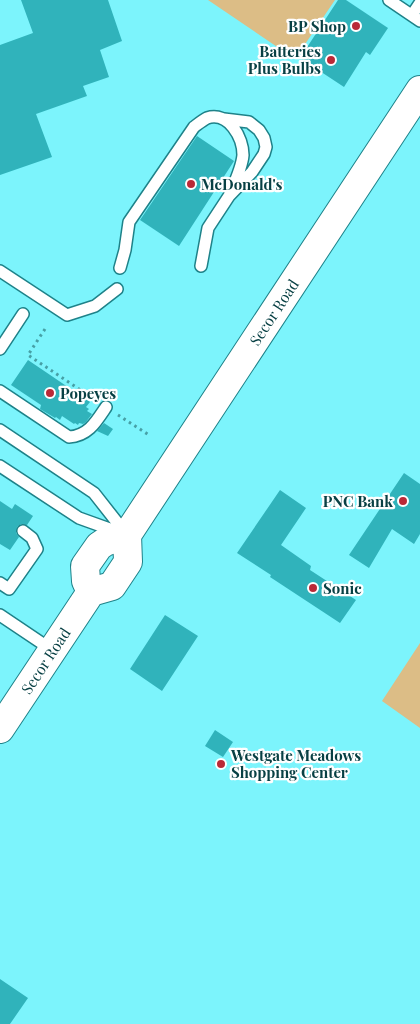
<svg xmlns="http://www.w3.org/2000/svg" width="420" height="1024" font-family="'Playfair Display',serif">
	<style>
		.green { fill: #dcbd86 }
		.building { fill: #30b3bb }
		.lines { fill: none; stroke-linecap: round; stroke-linejoin: round }
		.lane-casing { stroke: #1e8289; stroke-width: 14 }
		.primary-casing { stroke: #1e8289; stroke-width: 30 }
		.path { stroke: #46a0a6; stroke-width: 3; stroke-dasharray: 2.5 4; stroke-linecap: butt }
		.lane { stroke: #fff; stroke-width: 11 }
		.primary { stroke: #fff; stroke-width: 28 }
		.poi-dot { fill: #ba2937; stroke: #fff; stroke-width: 2 }
		.labels { text-anchor: middle; dominant-baseline: central; stroke-width: 4.5; stroke-linejoin: round; paint-order: stroke }
		.poi-label { font-size: 15px; font-weight: bold; fill: #084044; stroke: #fff; text-anchor: start }
		.street-label { font-size: 15px; fill: #084044; stroke: #fff }
	</style>
	<rect width="100%" height="100%" fill="#7cf4fc"/>
	<!-- green -->
	<path class="green" d="M208,0H335L295,59Z
		M420,643V728L382,701Z"/>
	<!-- building -->
	<path class="building" d="M21,0H108L122,41L100,50L109,77L83,86L87,96L36,114L52,157L0,175V45L33,33Z
		M338,0H346L388,28L370,55L366,52L344,87L300,58Z
		M197,136L234,161L179,246L140,220Z
		M28,360L90,402L86,407L89,409L87,411L92,414L86,422L83,424L79,423L78,425L75,423L74,424L62,416L60,420L56,417L55,418L40,409L41,405L11,385Z
		M104,423L113,429L108,436L97,431Z
		M404,473L420,484V534L414,544L392,529L369,568L349,555Z
		M280,490L306,508L281,545L311,566L310,570L356,600L340,623L270,577L271,575L237,553Z
		M0,501L12,509L15,504L33,516L27,525L21,524L17,527L16,533L19,537L10,550L0,544Z
		M165,615L198,636L162,691L130,669Z
		M215,730L233,742L223,757L205,746Z
		M0,979L28,998L10,1024H0Z"/>
	<g class="lines">
		<!-- lane casing -->
		<g class="lane-casing">
			<path id="lane" d="M389,0L420,21
				M412,15L420,3
				M201,266L208,228L229,196L252,172L264,154L266,147L264,138L259,130L249,122L224,119
				M120,268L125,250L129,222L194,127C198,124 203,120 207,118C229,111 243,138 243,155C242,168 234,184 229,196
				M0,271L67,315L95,306L117,289
				M0,349L23,314
				M0,391L69,437C88,436 96,422 106,407
				M0,430L94,493L127,535
				M0,466L79,518L118,532
				M0,583L9,589L37,549L32,538L23,531
				M0,615L52,650"/>
		</g>
		<!-- primary casing -->
		<g class="primary-casing">
			<g id="primary">
				<path d="M91,592L86,581L85,566L99,546L105,542L127,535"/>
				<path id="s1" d="M0,729L91,592L112,586L128,562L127,535L420,90"/>
			</g>
		</g>
		<!-- path -->
		<path class="path" d="M45,329L28,355L94,399
			M118,415L149,435"/>
		<!-- lane -->
		<use href="#lane" class="lane"/>
		<!-- primary -->
		<use href="#primary" class="primary"/>
	</g>
	<!-- markers -->
	<g class="poi-dot">
		<circle cx="356" cy="26" r="5"/>
		<circle cx="331" cy="60" r="5"/>
		<circle cx="191" cy="184" r="5"/>
		<circle cx="50" cy="393" r="5"/>
		<circle cx="403" cy="501" r="5"/>
		<circle cx="313" cy="588" r="5"/>
		<circle cx="221" cy="764" r="5"/>
	</g>
	<g class="labels">
		<!-- poi labels -->
		<g class="poi-label">
			<text x="346" y="26" text-anchor="end">BP Shop</text>
			<text x="321" y="51" text-anchor="end">Batteries<tspan x="321" dy="17">Plus Bulbs</tspan></text>
			<text x="201" y="184">McDonald's</text>
			<text x="60" y="393">Popeyes</text>
			<text x="393" y="501" text-anchor="end">PNC Bank</text>
			<text x="323" y="588">Sonic</text>
			<text x="231" y="755">Westgate Meadows<tspan x="231" dy="17">Shopping Center</tspan></text>
		</g>
		<!-- street labels -->
		<g class="street-label">
			<text stroke="none"><textPath href="#s1" startOffset="509">Secor Road</textPath></text>
			<text stroke="none"><textPath href="#s1" startOffset="82">Secor Road</textPath></text>
		</g>
	</g>
</svg>
